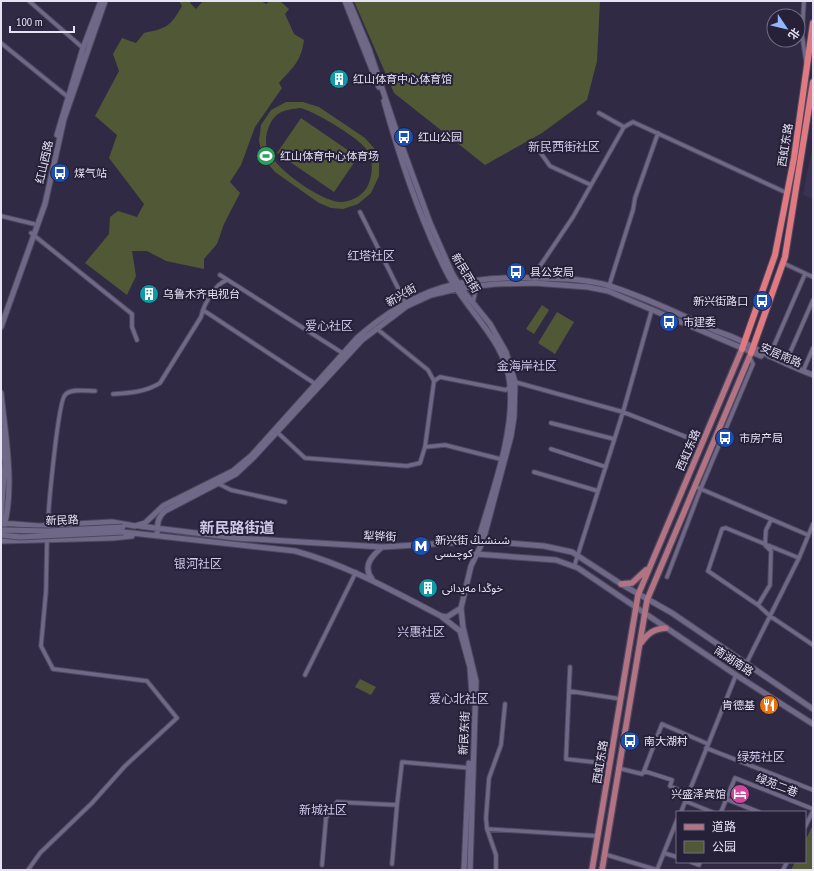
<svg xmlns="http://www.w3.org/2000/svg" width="814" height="871" font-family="'PT Sans Narrow','Noto Sans Arabic','Noto Sans SC',sans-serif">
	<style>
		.built { fill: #3a3251 }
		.green { fill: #515836; fill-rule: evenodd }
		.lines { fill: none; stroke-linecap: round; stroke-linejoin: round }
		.street-casing { stroke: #4e485f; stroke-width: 5.5 }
		.secondary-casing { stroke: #4e485f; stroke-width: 7 }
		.primary-casing { stroke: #4e485f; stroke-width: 8 }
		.highway-casing { stroke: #4e485f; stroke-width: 8 }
		.street { stroke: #6f6987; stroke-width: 3.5 }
		.secondary { stroke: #6f6987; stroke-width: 5 }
		.primary { stroke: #b37383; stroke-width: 5.5 }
		.highway { stroke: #e07a80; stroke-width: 6 }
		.secondary-bridge-casing { stroke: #4e485f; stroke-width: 7; stroke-linecap: butt }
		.secondary-bridge { stroke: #6f6987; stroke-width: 5 }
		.labels { text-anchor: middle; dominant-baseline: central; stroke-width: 4; stroke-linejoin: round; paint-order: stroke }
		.poi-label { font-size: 11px; fill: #e6e3f4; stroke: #262039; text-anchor: start }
		.street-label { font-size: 11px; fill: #e6e3f4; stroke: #262039 }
		.neighbourhood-label { font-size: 12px; fill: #cfc8e9; stroke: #262039 }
		.district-label { font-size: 15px; font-weight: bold; fill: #cfc8e9; stroke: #262039 }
	</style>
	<rect width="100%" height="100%" fill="#302a44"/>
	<!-- built -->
	<path class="built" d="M813,143V199L803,195Z"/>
	<!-- green -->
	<path class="green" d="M179,1H192L190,3L196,9L203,1H261L266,4L270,1H280L289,9L285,14L294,34L304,40C301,62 293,67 279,83L282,88L255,127L241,165L230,182L240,193L224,224L217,244L204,259V269L166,261L147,251H132L136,276L127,295L85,263L109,234L110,217L118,211L137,217L144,204L109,158L117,135L95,116L119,71L113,54L122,38L136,43L144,33C167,28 170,27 182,6Z
		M354,1H600L597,61L587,100L542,133L485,165L394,93Z
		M286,102H303L319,107L365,138L374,148L379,162V176L371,193L358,204L343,209L331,208L319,203L275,172L263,158L259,141L261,125L271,110ZM301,108C317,113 362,139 369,153C374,164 372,179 366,189C360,197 350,202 340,202C320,201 278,170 269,153C262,142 268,121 278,114C286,109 293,109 301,108Z
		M301,118L358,157L334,192L277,153Z
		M542,305L549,310L534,334L526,329Z
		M557,312L574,322L555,354L538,343Z
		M360,679L376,687L371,695L355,687Z
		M813,825V870H791L795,862H805V841Z"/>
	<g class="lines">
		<!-- street casing -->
		<g class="street-casing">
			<path id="street" d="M29,1L83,48
				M804,1L802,34L806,62
				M1,43L68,97
				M599,113L624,127
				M535,145L550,166L591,185
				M360,212L406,304
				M1,216L34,224
				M31,233L132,314V327L137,340
				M783,263L813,277
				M220,275L344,354
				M535,278L538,269L573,217L624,127L633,122L787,193
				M609,286L633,210L635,198L658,133
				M473,303L475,293L482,285
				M203,310L317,385
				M769,357L805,274
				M785,364L813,300
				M803,371L813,348
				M434,381L440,377L506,390L515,382L623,412L689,438
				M113,394C129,393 146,392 160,383L201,317C204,304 214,285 227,280
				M551,423L614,439
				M277,432L305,458L407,466L420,463L425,447L434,381L428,370L376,328
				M425,447L445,445L504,460
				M551,449L606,467
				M534,472L598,491
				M219,484L231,490L285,502
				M694,486L808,535
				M48,526C48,510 58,402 65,395C70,388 87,391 95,391
				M799,558L726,528L722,529L708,571L758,605L770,616L813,645
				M574,567L623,412L652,309
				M667,577L701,488L753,364L750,358
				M758,605L770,585L771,551L765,545L766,530L771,520
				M746,664L799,558L813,524
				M570,667L566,759L610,764
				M305,675L356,572
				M569,691L621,699
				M706,748L813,790
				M618,768L642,774L644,771L672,780L670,786L688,794
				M644,771L662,724L708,744
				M726,799L759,812
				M685,801L712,812
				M681,812L736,675
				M721,812L735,778L813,809
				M805,827L813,811
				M487,829L598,836
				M664,853L677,857
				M604,854L657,870
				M691,862L699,865L700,862
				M392,864L397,805
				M322,865L326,818L337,802L397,805L402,762L470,768
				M28,870L40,853L92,803L125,766L177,718L147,681L53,669L41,646L46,591L47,540
				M496,870V855L487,829L486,818L489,778L501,745L505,704
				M657,870L677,820
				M783,870L787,862"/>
		</g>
		<!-- secondary casing -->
		<g class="secondary-casing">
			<path id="secondary" d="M345,1L379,87
				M349,1L369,49L395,127L430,223L452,273L461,288L490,324L506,352L515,382L514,417L511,436L483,541L471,566L461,608L463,627L476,681L470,870
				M384,101C400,159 420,219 447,273C467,312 506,340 510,385C515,433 491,495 478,541
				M57,135L83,48L101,1
				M1,327L45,204L64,119L105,1
				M1,393C5,434 15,486 4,526
				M1,430L5,462L1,518
				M1,523L39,526L112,522L135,526L145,523L163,506L233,471L251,456L357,338C416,286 465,275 541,278C564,279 588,279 610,286C646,298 680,314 714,330C724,334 735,337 745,343C768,356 788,365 813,375
				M139,526L236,538L382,547L483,541L544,546L572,552L621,584L672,613L813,709
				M123,532L295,551C347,565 393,591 441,616L447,617L461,608
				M157,536C158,525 156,519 165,511L236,474L253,458L362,340L407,306L431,295L461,288L495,284L534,283L588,287L608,291L761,356
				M1,541L112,538L132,536
				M476,554L556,560L578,568L736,675L813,724
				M372,579C362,566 372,556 382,547
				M442,617L460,631L470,667L472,695
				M464,870L469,763"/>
		</g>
		<!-- primary casing -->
		<g class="primary-casing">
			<path id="primary" d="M621,584L632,583L646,570
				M641,643C648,633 654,629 666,628
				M592,870L638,595L742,349
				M602,870L647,600L751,353"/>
		</g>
		<!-- highway casing -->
		<g class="highway-casing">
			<path id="highway" d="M742,349L775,255L794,158L813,23
				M751,353L785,257L813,82"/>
		</g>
		<!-- street -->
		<use href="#street" class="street"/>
		<!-- secondary -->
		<use href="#secondary" class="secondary"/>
		<!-- primary -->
		<use href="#primary" class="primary"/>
		<!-- highway -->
		<use href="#highway" class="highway"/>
		<!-- secondary-bridge casing -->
		<g class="secondary-bridge-casing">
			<path id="secondary-bridge" d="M1,530L49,531L123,527
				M1,535L20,537L123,532"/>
		</g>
		<!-- secondary-bridge -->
		<use href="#secondary-bridge" class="secondary-bridge"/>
	</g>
	<!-- icons -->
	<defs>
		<g id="building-disc" transform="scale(1)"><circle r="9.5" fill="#0f9aa8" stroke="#262039"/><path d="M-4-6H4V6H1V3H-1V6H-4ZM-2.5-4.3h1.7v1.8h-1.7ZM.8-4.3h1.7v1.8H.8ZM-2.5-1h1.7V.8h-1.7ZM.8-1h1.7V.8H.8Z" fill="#fff"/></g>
		<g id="bus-disc" transform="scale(1)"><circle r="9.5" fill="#1a4fb4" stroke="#262039"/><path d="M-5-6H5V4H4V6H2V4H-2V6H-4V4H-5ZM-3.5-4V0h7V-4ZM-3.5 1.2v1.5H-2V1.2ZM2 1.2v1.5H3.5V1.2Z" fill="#fff"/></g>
		<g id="stadium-disc" transform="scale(1)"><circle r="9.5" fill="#2e9e5b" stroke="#262039"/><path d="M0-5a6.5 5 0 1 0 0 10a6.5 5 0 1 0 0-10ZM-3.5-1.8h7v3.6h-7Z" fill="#fff"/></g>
		<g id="metro-disc" transform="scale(1)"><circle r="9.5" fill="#1a4fb4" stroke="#262039"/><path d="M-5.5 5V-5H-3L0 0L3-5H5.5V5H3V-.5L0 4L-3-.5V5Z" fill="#fff"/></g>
		<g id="restaurant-disc" transform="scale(1)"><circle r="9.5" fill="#e8710a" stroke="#262039"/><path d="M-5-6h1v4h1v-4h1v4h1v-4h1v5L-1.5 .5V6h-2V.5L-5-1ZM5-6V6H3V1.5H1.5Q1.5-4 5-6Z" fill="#fff"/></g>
		<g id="hotel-disc" transform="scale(1)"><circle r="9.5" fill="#d1479c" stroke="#262039"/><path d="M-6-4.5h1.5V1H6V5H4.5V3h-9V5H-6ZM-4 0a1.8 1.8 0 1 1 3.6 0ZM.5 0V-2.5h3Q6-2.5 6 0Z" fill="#fff"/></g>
	</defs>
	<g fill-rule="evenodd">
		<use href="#building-disc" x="339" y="79"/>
		<use href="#bus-disc" x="404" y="137"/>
		<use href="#stadium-disc" x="266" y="156"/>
		<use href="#bus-disc" x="60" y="173"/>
		<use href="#bus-disc" x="516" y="272"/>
		<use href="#building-disc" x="149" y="294"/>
		<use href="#bus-disc" x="762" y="301"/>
		<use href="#bus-disc" x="669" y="322"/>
		<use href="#bus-disc" x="725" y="438"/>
		<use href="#metro-disc" x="421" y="546"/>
		<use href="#building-disc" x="428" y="588"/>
		<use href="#restaurant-disc" x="769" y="705"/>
		<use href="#bus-disc" x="630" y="741"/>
		<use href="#hotel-disc" x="740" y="794"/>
	</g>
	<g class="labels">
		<!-- poi labels -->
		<g class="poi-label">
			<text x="353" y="79">红山体育中心体育馆</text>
			<text x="418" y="137">红山公园</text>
			<text x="280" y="156">红山体育中心体育场</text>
			<text x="74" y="173">煤气站</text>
			<text x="530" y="272">县公安局</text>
			<text x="163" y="294">乌鲁木齐电视台</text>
			<text x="748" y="301" text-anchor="end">新兴街路口</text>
			<text x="683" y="322">市建委</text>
			<text x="739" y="438">市房产局</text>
			<text x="435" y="540">新兴街 شىنشىڭ<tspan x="435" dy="13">كوچىسى</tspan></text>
			<text x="442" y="588">خوڭدا مەيدانى</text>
			<text x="755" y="705" text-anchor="end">肯德基</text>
			<text x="644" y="741">南大湖村</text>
			<text x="726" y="794" text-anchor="end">兴盛泽宾馆</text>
		</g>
		<!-- street labels -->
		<g class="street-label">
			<text transform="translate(785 145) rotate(-81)">西虹东路</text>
			<text transform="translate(44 162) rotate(-77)">红山西路</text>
			<text transform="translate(466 273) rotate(59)">新民西街</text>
			<text transform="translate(401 295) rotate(-30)">新兴街</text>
			<text transform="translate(781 355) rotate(23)">安居南路</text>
			<text transform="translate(688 450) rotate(-67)">西虹东路</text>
			<text transform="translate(62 520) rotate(-2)">新民路</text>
			<text transform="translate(380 536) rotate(2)">犁铧街</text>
			<text transform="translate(734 661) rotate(33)">南湖南路</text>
			<text transform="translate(464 733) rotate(-87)">新民东街</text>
			<text transform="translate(600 762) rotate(-81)">西虹东路</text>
			<text transform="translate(777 785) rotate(21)">绿苑二巷</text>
		</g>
		<!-- neighbourhood labels -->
		<g class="neighbourhood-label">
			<text x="564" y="146">新民西街社区</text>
			<text x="371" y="255">红塔社区</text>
			<text x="329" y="325">爱心社区</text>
			<text x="527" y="365">金海岸社区</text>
			<text x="198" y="563">银河社区</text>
			<text x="421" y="631">兴惠社区</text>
			<text x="459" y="698">爱心北社区</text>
			<text x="761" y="756">绿苑社区</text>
			<text x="323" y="809">新城社区</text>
		</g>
		<!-- district labels -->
		<g class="district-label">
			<text x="237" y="527">新民路街道</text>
		</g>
	</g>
	<!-- border -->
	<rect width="814" height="871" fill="none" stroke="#e6e3f4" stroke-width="4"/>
	<!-- legend -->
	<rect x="676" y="811" width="130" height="52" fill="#262039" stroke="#736e84"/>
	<rect x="684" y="824" width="20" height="6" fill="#b37383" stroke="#736e84"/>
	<text x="712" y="831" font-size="12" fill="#e6e3f4">道路</text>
	<rect x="684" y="841" width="20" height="12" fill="#515836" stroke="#736e84"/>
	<text x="712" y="851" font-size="12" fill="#e6e3f4">公园</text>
	<!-- north arrow -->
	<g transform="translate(786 28) rotate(125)"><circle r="19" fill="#262039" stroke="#736e84"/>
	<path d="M0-3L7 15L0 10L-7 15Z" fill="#95b6fd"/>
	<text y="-6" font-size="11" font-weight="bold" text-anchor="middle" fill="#e6e3f4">北</text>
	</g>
	<!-- scale -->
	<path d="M10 26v6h64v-6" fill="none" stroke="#e6e3f4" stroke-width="2"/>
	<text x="16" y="26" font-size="12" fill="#e6e3f4" stroke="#262039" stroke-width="3" paint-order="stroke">100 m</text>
</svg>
